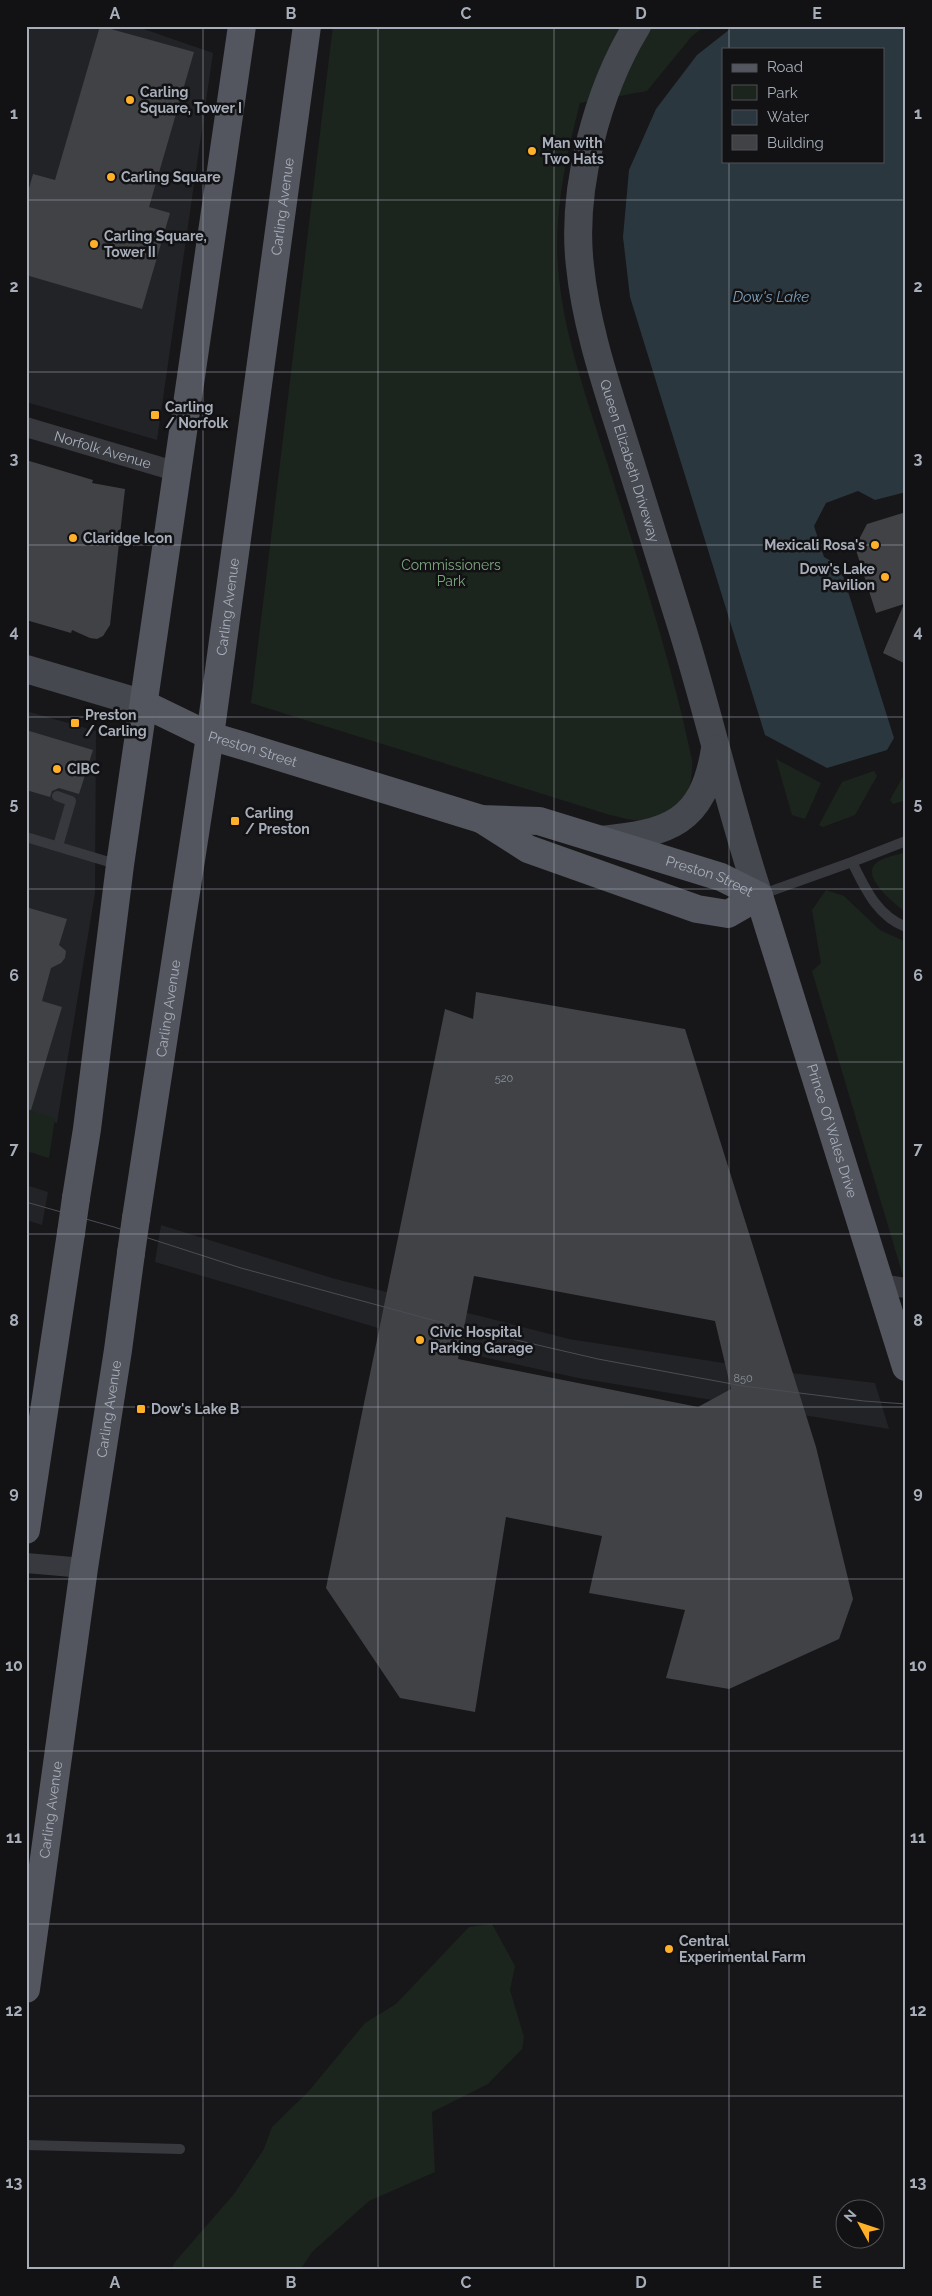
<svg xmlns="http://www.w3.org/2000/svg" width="932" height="2296" font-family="Raleway,sans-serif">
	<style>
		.built { fill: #222326 }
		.green { fill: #1c251d }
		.water { fill: #2b373e; fill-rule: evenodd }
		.building { fill: #404246; fill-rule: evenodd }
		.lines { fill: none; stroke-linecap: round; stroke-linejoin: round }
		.service { stroke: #37393e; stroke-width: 10 }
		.minor { stroke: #37393e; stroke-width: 20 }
		.secondary { stroke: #45484f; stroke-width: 28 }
		.primary { stroke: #53565e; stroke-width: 28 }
		.tram { stroke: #4a4d54; stroke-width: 1 }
		.primary-bridge { stroke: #53565e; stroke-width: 28 }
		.grid { fill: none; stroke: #a7aeba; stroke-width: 1; stroke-opacity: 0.55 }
		.poi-dot { fill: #ffb029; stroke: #121214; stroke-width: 2 }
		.labels { text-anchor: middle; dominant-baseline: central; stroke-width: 5; stroke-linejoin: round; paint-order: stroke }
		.number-label { font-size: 11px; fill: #8d939d }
		.poi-label { font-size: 14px; font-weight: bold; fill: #a7aeba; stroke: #121214; text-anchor: start }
		.street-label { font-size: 14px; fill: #a7aeba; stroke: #121214 }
		.park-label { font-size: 14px; fill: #7ca77d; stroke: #121214 }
		.water-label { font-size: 15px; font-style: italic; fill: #7b9eb9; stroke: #121214 }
		.neatline { fill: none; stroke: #a7aeba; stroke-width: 2 }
		.grid-label { font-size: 16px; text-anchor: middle; font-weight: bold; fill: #a7aeba }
	</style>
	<rect width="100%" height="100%" fill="#171719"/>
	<!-- built -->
	<path class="built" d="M26,26H135L213,53L157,440L26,402Z
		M26,711L96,731L95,893L57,1123L26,1114Z
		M26,1185L48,1192L42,1225L26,1220Z
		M161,1225L332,1278L569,1339L775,1371L875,1383L889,1429L578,1378L456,1351L155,1262Z"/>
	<!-- green -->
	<path class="green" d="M333,26H705L692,36L647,91L580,103C566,157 554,210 558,267C563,335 588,401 608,465C639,563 671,660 692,760C693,787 687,802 663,814C653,819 644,822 633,820C625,819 617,816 610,815L251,703Z
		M776,759L821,783L805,819L792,815Z
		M874,771L877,776L855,815L823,827L819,825L842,782Z
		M906,771V800L893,804L890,800Z
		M906,852V913C895,903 852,872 883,859C890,856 898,855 906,852Z
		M826,890L844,896L880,930L906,942V1286L812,971L821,963L812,910Z
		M26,1110L55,1118L49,1158L26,1151Z
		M492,1924L515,1966L510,1990L524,2037L522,2049L488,2084L432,2112L435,2172L369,2201L312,2252L300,2270H171L175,2262L234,2194L264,2149L272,2127L309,2091L365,2023L396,2004L469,1927Z"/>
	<!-- water -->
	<path class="water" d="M734,26H906V492L875,500L858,491L826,503L814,526L824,557L840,566L894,738L887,750L827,768L765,735L630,297L623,237L629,170L656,109L697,55ZM723,49H883V161H723Z"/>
	<!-- building -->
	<path class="building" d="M100,26L194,52L149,207L170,213L142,309L26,275V199L33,174L55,180Z
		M26,460L93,480L92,483L125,489L110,625L103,636L97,639L90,638L72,630L71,633L26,620Z
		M906,512V664L883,653L904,604L876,613L855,547L867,524Z
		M26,730L93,750L79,794L59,788L52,791L50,797L26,790Z
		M26,907L67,919L59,945L66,951L65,958L61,963L51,968L42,1001L62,1007L31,1110L26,1109Z
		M476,992L685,1029L816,1447L853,1599L839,1639L729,1689L666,1678L685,1610L589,1593L602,1536L506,1517L475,1712L400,1698L326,1588L445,1009L473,1019ZM474,1276L715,1321L731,1389L698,1407L458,1359Z"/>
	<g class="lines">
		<!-- service -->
		<path class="service" d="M57,796L71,801L58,846
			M26,837L119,865
			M906,841L852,862C865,888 877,916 906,927
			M760,895L852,862
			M26,2145L180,2149"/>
		<!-- minor -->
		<g class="minor">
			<path id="s1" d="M26,427L178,472"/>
			<path d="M879,1284L906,1288"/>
			<path d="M26,1563L84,1568"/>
		</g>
		<!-- secondary -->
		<g class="secondary">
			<path id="s2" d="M637,26C597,91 571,190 580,266C586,326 606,384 624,442C643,503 662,564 681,625C709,714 729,806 759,896"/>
			<path d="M26,669L144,704"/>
			<path d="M601,840C668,833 703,824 715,749"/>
		</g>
		<!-- primary -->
		<g class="primary">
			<path id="s3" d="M144,704L210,736L244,746L481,819L539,821L721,877L759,896"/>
			<path d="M481,819L528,849L697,909L728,914L759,896"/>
			<path id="s4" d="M759,896L906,1367"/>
			<path d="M76,1198L87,1129L120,865L242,26"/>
			<path id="s5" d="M136,1218L210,736L307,26"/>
			<path d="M26,1530L71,1233"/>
			<path id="s6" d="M26,1989L84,1568L118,1350L131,1253"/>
		</g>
		<!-- tram -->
		<path class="tram" d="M26,1202L114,1227L241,1268L447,1324L598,1359L743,1386L864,1401L906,1404"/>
		<!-- primary-bridge -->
		<path class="primary-bridge" d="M71,1233L76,1198
			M131,1253L136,1218"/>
	</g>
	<!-- grid -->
	<path class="grid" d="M203,26V2270M378,26V2270M554,26V2270M729,26V49M729,161V2270M26,200H906M26,372H906M26,545H906M26,717H906M26,889H906M26,1062H906M26,1234H906M26,1407H906M26,1579H906M26,1751H906M26,1924H906M26,2096H906"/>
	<!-- markers -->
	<g class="poi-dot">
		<circle cx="130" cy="100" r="5"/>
		<circle cx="532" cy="151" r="5"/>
		<circle cx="111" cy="177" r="5"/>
		<circle cx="94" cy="244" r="5"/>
		<rect x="150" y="410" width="10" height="10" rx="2.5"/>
		<circle cx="73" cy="538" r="5"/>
		<circle cx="875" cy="545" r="5"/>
		<circle cx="885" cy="577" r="5"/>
		<rect x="70" y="718" width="10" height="10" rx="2.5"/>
		<circle cx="57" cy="769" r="5"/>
		<rect x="230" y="816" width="10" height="10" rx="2.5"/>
		<circle cx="420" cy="1340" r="5"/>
		<rect x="136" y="1404" width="10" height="10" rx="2.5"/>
		<circle cx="669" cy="1949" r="5"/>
	</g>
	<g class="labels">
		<!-- number labels -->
		<g class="number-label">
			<text x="504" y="1078">520</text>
			<text x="743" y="1378">850</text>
		</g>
		<!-- poi labels -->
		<g class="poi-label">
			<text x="140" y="92">Carling<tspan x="140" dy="16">Square, Tower I</tspan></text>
			<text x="542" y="143">Man with<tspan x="542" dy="16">Two Hats</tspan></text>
			<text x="121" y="177">Carling Square</text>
			<text x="104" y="236">Carling Square,<tspan x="104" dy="16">Tower II</tspan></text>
			<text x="165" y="407">Carling<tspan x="165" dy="16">/ Norfolk</tspan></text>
			<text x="83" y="538">Claridge Icon</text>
			<text x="865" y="545" text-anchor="end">Mexicali Rosa's</text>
			<text x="875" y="569" text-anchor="end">Dow's Lake<tspan x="875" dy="16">Pavilion</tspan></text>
			<text x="85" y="715">Preston<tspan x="85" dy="16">/ Carling</tspan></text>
			<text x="67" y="769">CIBC</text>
			<text x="245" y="813">Carling<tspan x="245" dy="16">/ Preston</tspan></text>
			<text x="430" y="1332">Civic Hospital<tspan x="430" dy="16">Parking Garage</tspan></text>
			<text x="151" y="1409">Dow's Lake B</text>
			<text x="679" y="1941">Central<tspan x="679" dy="16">Experimental Farm</tspan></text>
		</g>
		<!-- street labels -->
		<g class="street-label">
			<text stroke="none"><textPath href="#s5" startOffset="1022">Carling Avenue</textPath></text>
			<text stroke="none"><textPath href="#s1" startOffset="80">Norfolk Avenue</textPath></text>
			<text stroke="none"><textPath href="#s2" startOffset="452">Queen Elizabeth Driveway</textPath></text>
			<text stroke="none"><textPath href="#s5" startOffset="618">Carling Avenue</textPath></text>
			<text stroke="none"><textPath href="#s3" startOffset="118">Preston Street</textPath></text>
			<text stroke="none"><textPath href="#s3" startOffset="594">Preston Street</textPath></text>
			<text stroke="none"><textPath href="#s5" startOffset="212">Carling Avenue</textPath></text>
			<text stroke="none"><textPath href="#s4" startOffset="246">Prince Of Wales Drive</textPath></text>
			<text stroke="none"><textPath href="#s6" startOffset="586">Carling Avenue</textPath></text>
			<text stroke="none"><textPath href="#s6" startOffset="181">Carling Avenue</textPath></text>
		</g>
		<!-- park labels -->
		<g class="park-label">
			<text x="451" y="565">Commissioners<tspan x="451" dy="16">Park</tspan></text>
		</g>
		<!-- water labels -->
		<g class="water-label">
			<text x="771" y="297">Dow's Lake</text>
		</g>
	</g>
	<!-- border -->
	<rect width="932" height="2296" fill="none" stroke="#121214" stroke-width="55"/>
	<!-- legend -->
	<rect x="722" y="48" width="162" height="115" fill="#121214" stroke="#4e5056"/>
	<rect x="732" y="64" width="25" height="8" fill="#53565e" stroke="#4e5056"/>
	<text x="767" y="72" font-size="15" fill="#a7aeba">Road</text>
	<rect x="732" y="85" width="25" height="15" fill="#1c251d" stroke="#4e5056"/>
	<text x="767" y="98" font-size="15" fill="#a7aeba">Park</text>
	<rect x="732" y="110" width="25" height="15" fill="#2b373e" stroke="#4e5056"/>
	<text x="767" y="122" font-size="15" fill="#a7aeba">Water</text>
	<rect x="732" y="135" width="25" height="15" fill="#404246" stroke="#4e5056"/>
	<text x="767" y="148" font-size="15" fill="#a7aeba">Building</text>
	<!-- north arrow -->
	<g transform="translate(860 2224) rotate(310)"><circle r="24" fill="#121214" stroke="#4e5056"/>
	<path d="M0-4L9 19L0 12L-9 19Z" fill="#ffb029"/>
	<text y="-8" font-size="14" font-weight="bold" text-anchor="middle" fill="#a7aeba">N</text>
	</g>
	<rect x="28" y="28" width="876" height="2240" class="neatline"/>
	<g class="grid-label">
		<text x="115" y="19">A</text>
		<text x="291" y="19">B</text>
		<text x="466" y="19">C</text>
		<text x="641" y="19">D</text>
		<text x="817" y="19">E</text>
		<text x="14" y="119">1</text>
		<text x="918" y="119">1</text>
		<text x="14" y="292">2</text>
		<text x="918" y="292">2</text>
		<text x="14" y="464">3</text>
		<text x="918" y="464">3</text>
		<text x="14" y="637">4</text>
		<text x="918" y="637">4</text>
		<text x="14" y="809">5</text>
		<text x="918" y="809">5</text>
		<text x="14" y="981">6</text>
		<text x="918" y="981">6</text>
		<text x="14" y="1154">7</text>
		<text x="918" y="1154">7</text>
		<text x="14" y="1326">8</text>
		<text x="918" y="1326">8</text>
		<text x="14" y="1498">9</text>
		<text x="918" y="1498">9</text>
		<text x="14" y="1671">10</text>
		<text x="918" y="1671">10</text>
		<text x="14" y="1843">11</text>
		<text x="918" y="1843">11</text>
		<text x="14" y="2016">12</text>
		<text x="918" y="2016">12</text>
		<text x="14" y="2188">13</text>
		<text x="918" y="2188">13</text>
		<text x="115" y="2288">A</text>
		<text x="291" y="2288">B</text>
		<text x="466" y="2288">C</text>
		<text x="641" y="2288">D</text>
		<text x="817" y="2288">E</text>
	</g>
</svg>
